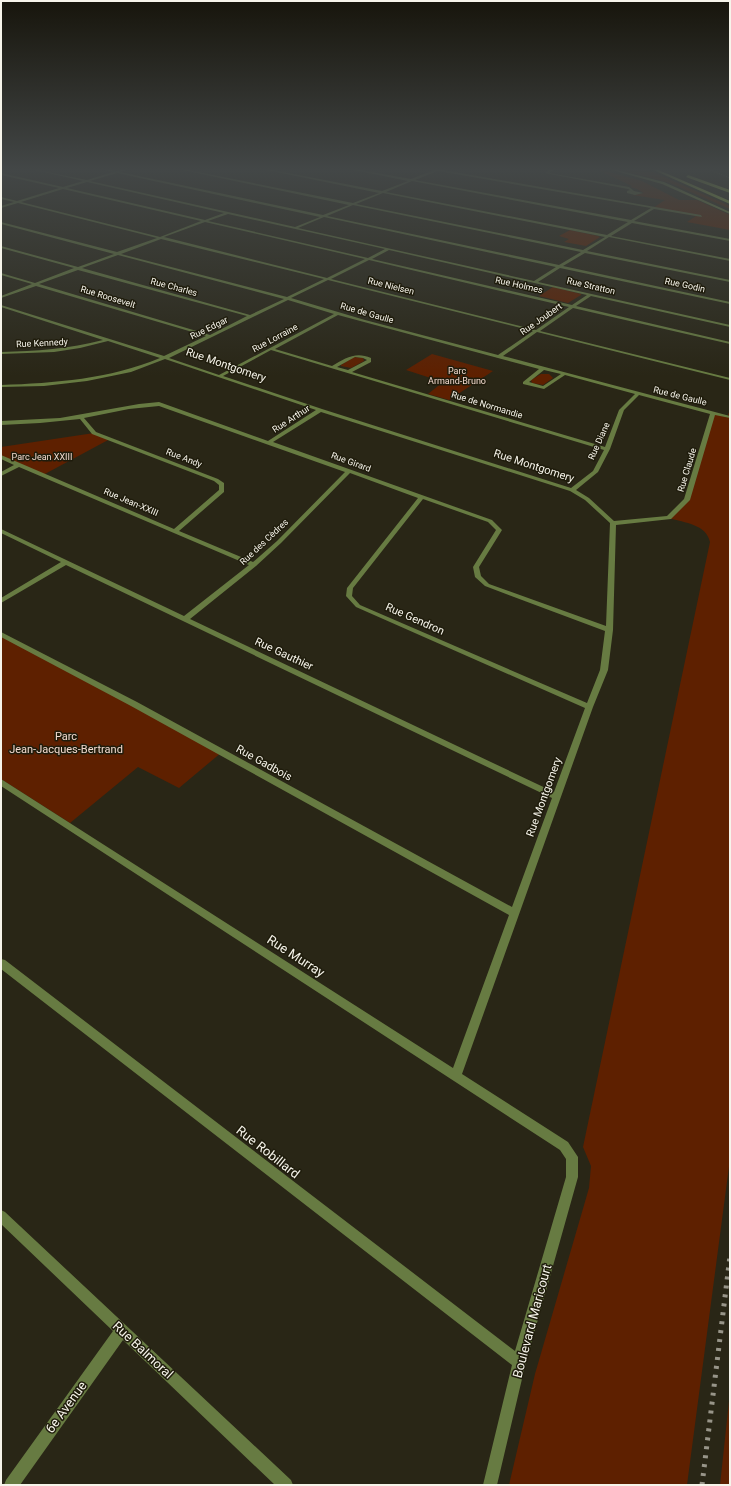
<svg xmlns="http://www.w3.org/2000/svg" width="731" height="1486" font-family="Roboto,sans-serif">
	<style>
		.green { fill: #5e2000 }
		.lines { fill: none; stroke-linecap: round; stroke-linejoin: round }
		.street { fill: #677b42; fill-rule: evenodd }
		.secondary { fill: #8cab4d; fill-rule: evenodd }
		.highway { fill: #c3f357; fill-rule: evenodd }
		.rail-far1 { stroke: #989589; stroke-width: 1; stroke-dasharray: 1 1.5; stroke-linecap: butt }
		.rail { stroke: #989589; stroke-width: 5; stroke-dasharray: 3 6; stroke-linecap: butt }
		.labels { text-anchor: middle; dominant-baseline: central; stroke-width: 3; stroke-linejoin: round; paint-order: stroke }
		.far-street-label { font-size: 9px; fill: #f6f4ea; stroke: #1f1c0c }
		.far-park-label { font-size: 9px; fill: #f3dacf; stroke: #1f1c0c }
		.street-label { font-size: 11px; fill: #f6f4ea; stroke: #1f1c0c }
		.park-label { font-size: 11px; fill: #f3dacf; stroke: #1f1c0c }
		.near-street-label { font-size: 13px; fill: #f6f4ea; stroke: #1f1c0c }
	</style>
	<rect width="100%" height="100%" fill="#292616"/>
	<!-- green -->
	<path class="green" d="M594,168L642,181L679,200H697L730,215V230L687,222L696,216L653,208L665,200L632,195L644,193L637,189L630,187L632,186Z
		M613,168H644L730,206V209L670,183Z
		M570,230L598,236L600,237L586,246L564,242L569,239L559,236Z
		M553,287L581,294V295L568,303L539,296Z
		M432,354L493,371L449,400L428,394L443,382L406,370Z
		M354,357L363,358L364,361L351,368L341,366V365Z
		M541,374H549L553,378L543,385L532,383L531,380Z
		M730,412V1159L687,1485H509L535,1374L589,1188L591,1166L583,1147L710,542C706,524 685,523 669,518L687,500L713,413L729,417L728,414Z
		M94,433L110,439L43,475L1,457V447Z
		M1,634L222,752L179,788L138,767L70,823L1,779Z
		M730,1392V1485H720Z"/>
	<g class="lines">
		<!-- street -->
		<path class="street" d="M27,168L87,180L113,172L96,168L117,171L132,168L120,172L323,215L349,205L173,168H178L353,203L379,193L257,168H262L382,191L408,181L344,168H349L411,179L434,170L426,168H432L701,215L702,217L654,209L634,221L730,239V241L632,223L611,236L730,259V261L609,237L587,251L730,280V282L585,253L563,266L730,302V304L560,268L538,282L730,325V327L591,296L576,306L730,342V344L573,308L540,331L730,378V380L537,332L503,356L730,416V418L715,415L690,500L671,519L616,525L613,630L608,670L593,707L462,1074L568,1142L578,1157V1177L526,1362L497,1485H483L512,1365L1,969V959L5,960L515,1351L566,1177V1159L560,1150L1,786V779L453,1068L509,915L131,706L1,637V632L137,702L512,907L552,798L66,565L1,603V598L61,562L1,533V529L184,616L249,565L19,467L1,476V472L14,465L1,459V455L174,529L219,490V485L214,481L92,434L80,419L40,423L1,425V421L60,418L139,404L159,402L268,441L316,410L165,359L131,372L87,381L44,386L1,387V385C55,383 110,379 160,358L108,341L80,348L54,352L1,354V352C36,351 69,349 103,340L1,307V305L164,356L206,336L36,286L1,298V296L32,284L1,275V273L35,283L74,268L1,248V246L78,267L114,254L1,224V222L117,252L157,238L18,203L1,208V206L14,202L1,199V197L17,201L59,188L1,175V173L63,187L83,181ZM438,171L651,208L631,220L415,180ZM117,173L320,217L295,227L90,181ZM412,181L628,222L607,235L386,192ZM87,182L224,213L205,220L67,188ZM63,189L201,221L160,237L21,202ZM383,193L605,237L583,250L356,204ZM353,205L581,252L559,265L327,216ZM228,214L385,249L368,258L208,221ZM324,217L556,267L534,281L298,228ZM205,222L365,259L327,278L164,237ZM161,239L324,279L287,297L121,254ZM389,250L587,295L572,305L372,259ZM118,255L284,299L250,315L82,268ZM369,260L569,307L536,330L331,279ZM78,270L247,316L210,335L39,284ZM328,280L533,331L498,355L365,320L291,298ZM288,300L334,314L219,375L169,358ZM338,315L539,369L523,382V384L544,389L565,375L635,394L619,410L605,447L352,372L371,362V358C356,351 345,358 332,366L275,349ZM271,350L604,450L593,471L571,488L322,409L223,376ZM355,357L363,358L367,360L348,370L337,367ZM544,370L561,374L543,386L529,382ZM639,395L710,414L684,499L667,516L614,521L589,498L576,490L598,472L610,449L624,410ZM159,406L345,472L277,541L253,562L179,531L224,492V483L218,479L96,432L84,418L129,409ZM321,412L570,491L585,500L610,523L606,626L489,584L481,576L479,567L502,530L492,520L273,442ZM350,473L418,498L347,588L346,596L356,607L585,708L554,792L190,619L256,566L281,543ZM423,499L488,522L496,530L473,567L475,577L485,586L605,631L600,670L587,703L360,605L352,596L353,588Z
			M553,168H556L549,173L629,187L634,191L643,193L635,195L627,193V191L630,190L628,189L545,173Z
			M1,1210L5,1212L291,1480L293,1485H275L123,1340L20,1485H4L6,1480L113,1331L1,1224Z"/>
		<!-- secondary -->
		<path class="secondary" d="M605,168H609L664,182L730,212V214L662,184Z"/>
		<!-- highway -->
		<path class="highway" d="M649,168H654L730,201V204Z
			M688,175L730,190V193L686,177Z"/>
		<!-- rail-far1 -->
		<path class="rail-far1" d="M705,168L730,178"/>
		<!-- rail -->
		<path class="rail" d="M702,1485L730,1256"/>
	</g>
	<!-- sky -->
	<linearGradient id="sky" x2="0" y2="1"><stop stop-color="#17150c"/><stop offset="0.45" stop-color="#434747"/><stop offset="1" stop-color="#434747" stop-opacity="0"/></linearGradient>
	<rect width="731" height="376" fill="url(#sky)"/>
	<g class="labels">
		<!-- far-street labels -->
		<g class="far-street-label">
			<text transform="translate(519 285) rotate(13)">Rue Holmes</text>
			<text transform="translate(685 285) rotate(12)">Rue Godin</text>
			<text transform="translate(391 286) rotate(14)">Rue Nielsen</text>
			<text transform="translate(591 286) rotate(13)">Rue Stratton</text>
			<text transform="translate(174 287) rotate(15)">Rue Charles</text>
			<text transform="translate(108 297) rotate(17)">Rue Roosevelt</text>
			<text transform="translate(367 313) rotate(16)">Rue de Gaulle</text>
			<text transform="translate(541 319) rotate(-35)">Rue Joubert</text>
			<text transform="translate(209 328) rotate(-26)">Rue Edgar</text>
			<text transform="translate(275 338) rotate(-28)">Rue Lorraine</text>
			<text transform="translate(42 343) rotate(-3)">Rue Kennedy</text>
			<text transform="translate(680 396) rotate(14)">Rue de Gaulle</text>
			<text transform="translate(487 405) rotate(17)">Rue de Normandie</text>
			<text transform="translate(291 419) rotate(-33)">Rue Arthur</text>
			<text transform="translate(599 441) rotate(-66)">Rue Diane</text>
			<text transform="translate(184 458) rotate(21)">Rue Andy</text>
			<text transform="translate(351 462) rotate(20)">Rue Girard</text>
			<text transform="translate(687 470) rotate(-73)">Rue Claude</text>
			<text transform="translate(131 502) rotate(23)">Rue Jean-XXIII</text>
			<text transform="translate(264 542) rotate(-43)">Rue des Cèdres</text>
		</g>
		<!-- far-park labels -->
		<g class="far-park-label">
			<text x="457" y="371">Parc<tspan x="457" dy="10">Armand-Bruno</tspan></text>
			<text x="42" y="457">Parc Jean XXIII</text>
		</g>
		<!-- street labels -->
		<g class="street-label">
			<text transform="translate(226 365) rotate(19)">Rue Montgomery</text>
			<text transform="translate(534 466) rotate(18)">Rue Montgomery</text>
			<text transform="translate(415 619) rotate(24)">Rue Gendron</text>
			<text transform="translate(284 654) rotate(25)">Rue Gauthier</text>
			<text transform="translate(264 763) rotate(29)">Rue Gadbois</text>
			<text transform="translate(544 797) rotate(-70)">Rue Montgomery</text>
		</g>
		<!-- park labels -->
		<g class="park-label">
			<text x="66" y="736">Parc<tspan x="66" dy="13">Jean-Jacques-Bertrand</tspan></text>
		</g>
		<!-- near-street labels -->
		<g class="near-street-label">
			<text transform="translate(296 956) rotate(33)">Rue Murray</text>
			<text transform="translate(268 1152) rotate(38)">Rue Robillard</text>
			<text transform="translate(532 1321) rotate(-75)">Boulevard Maricourt</text>
			<text transform="translate(143 1350) rotate(43)">Rue Balmoral</text>
			<text transform="translate(66 1407) rotate(-54)">6e Avenue</text>
		</g>
	</g>
	<!-- border -->
	<rect width="731" height="1486" fill="none" stroke="#f6f4ea" stroke-width="4"/>
</svg>
